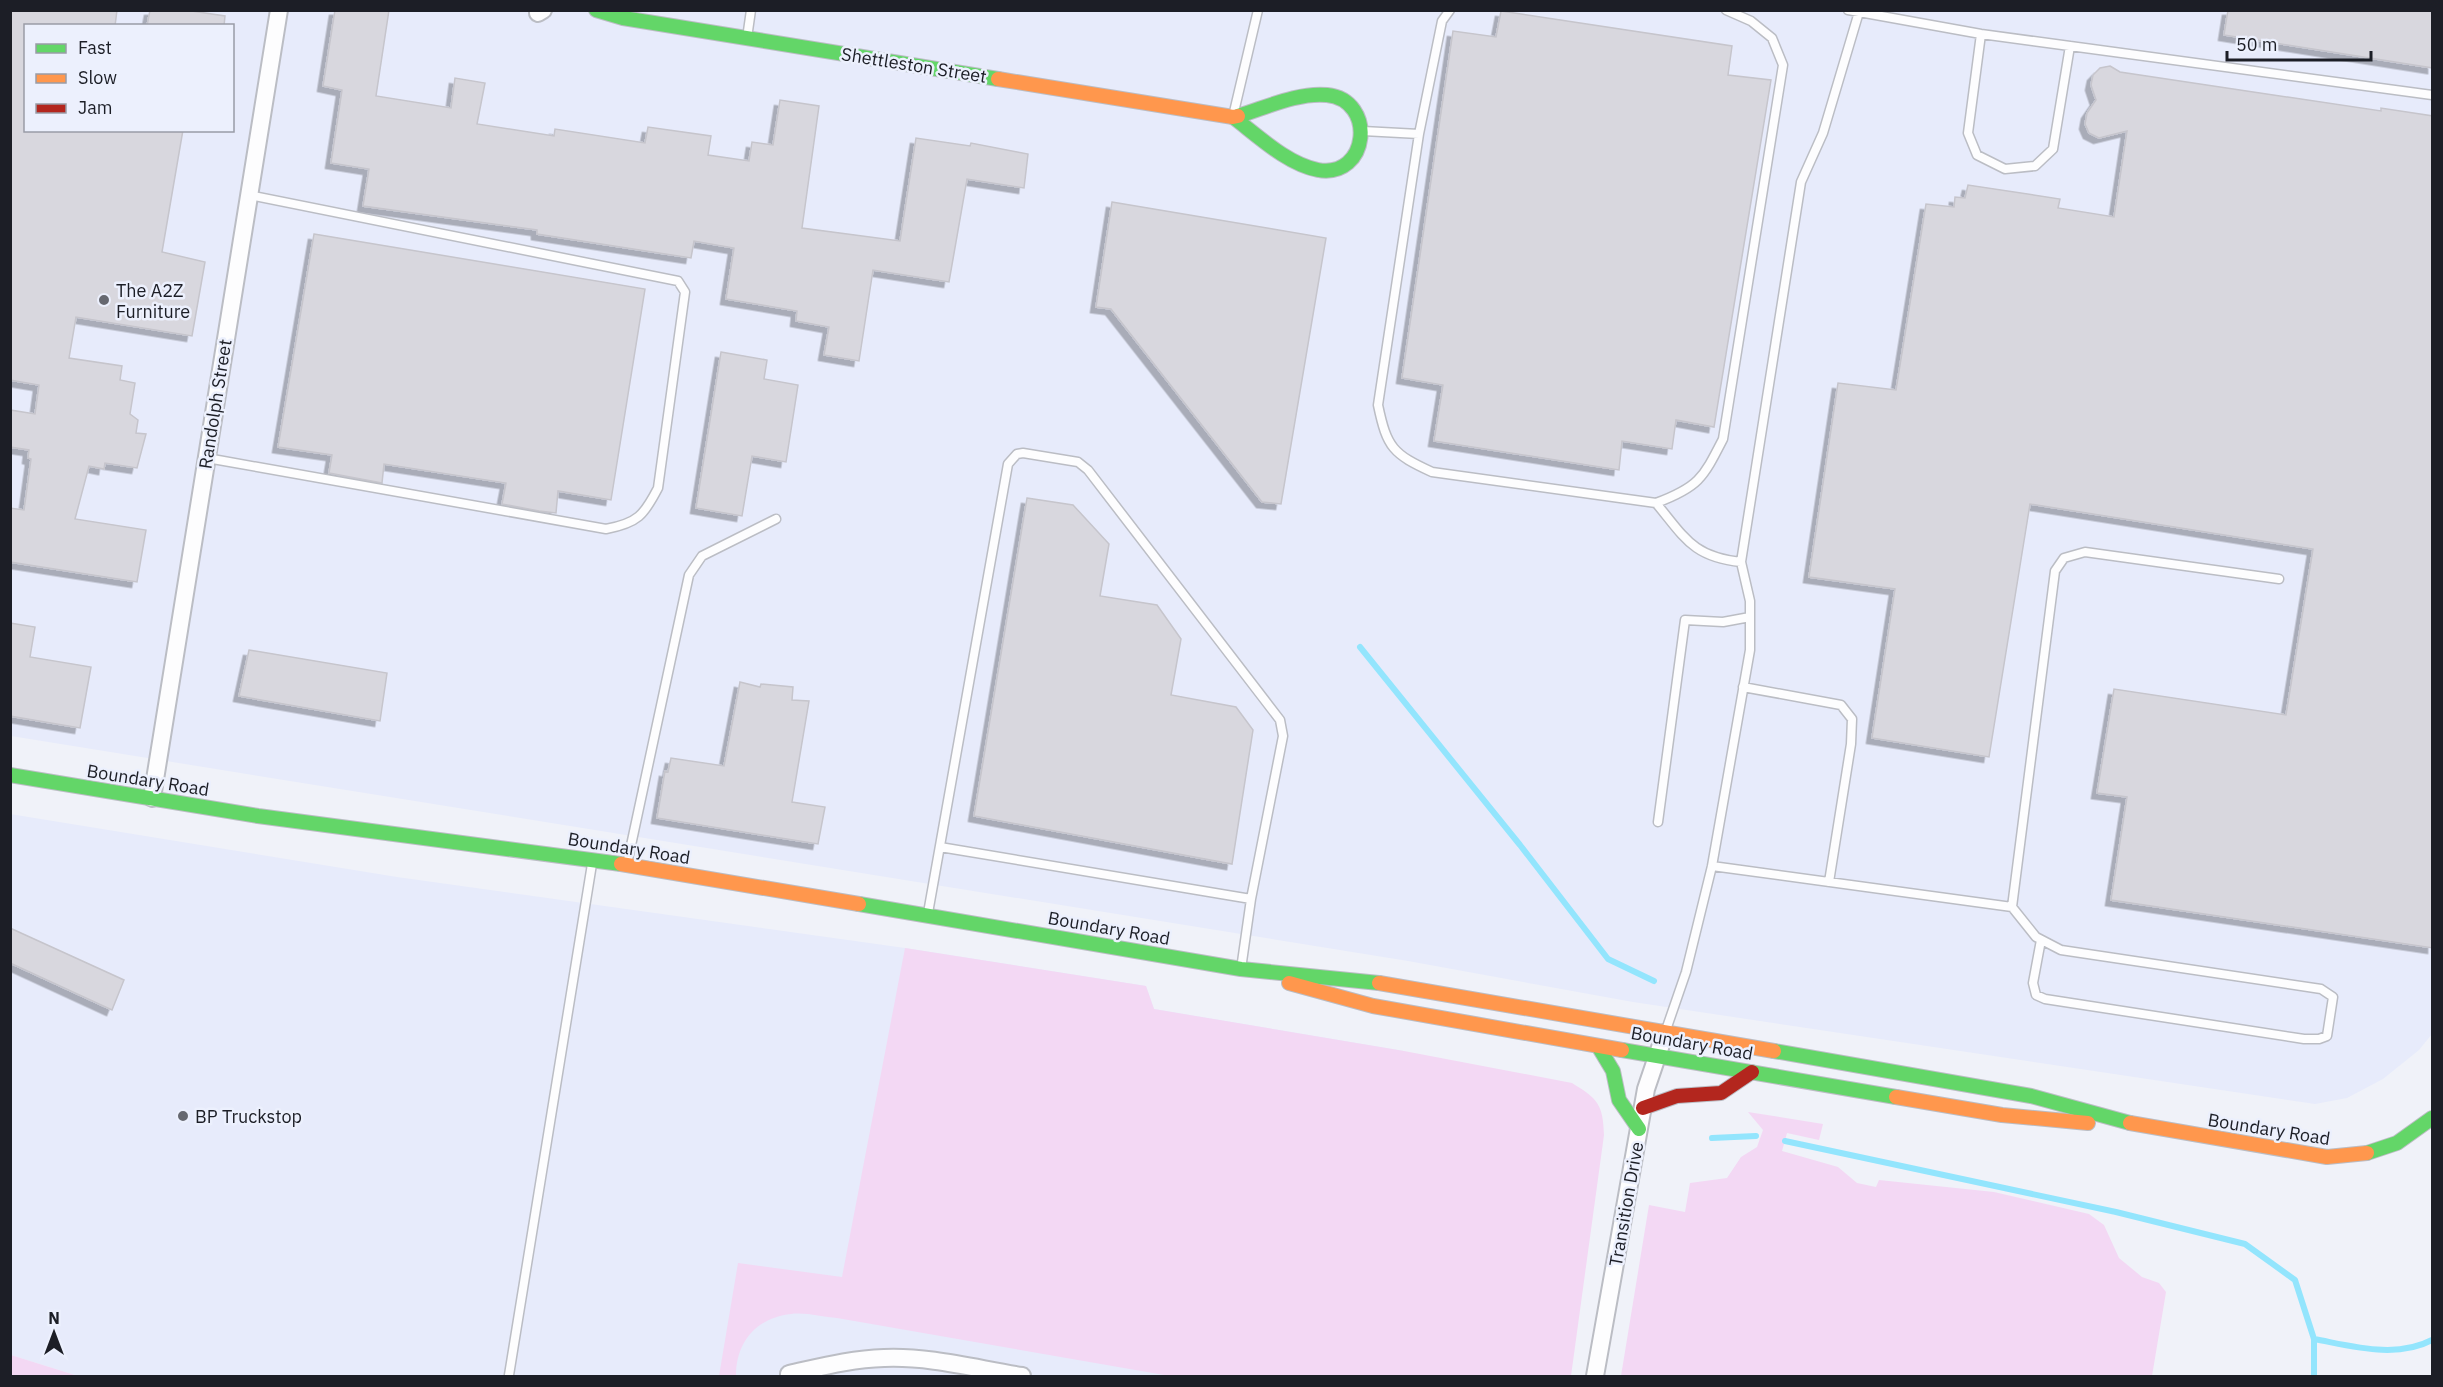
<svg xmlns="http://www.w3.org/2000/svg" width="2443" height="1387" font-family="'IBM Plex Sans',sans-serif">
	<style>
		.built { fill: #e7ebfb; fill-rule: evenodd }
		.green { fill: #f3d8f4 }
		.lines { fill: none; stroke-linecap: round; stroke-linejoin: round }
		.stream { stroke: #93e5fd; stroke-width: 6 }
		.building { fill: #d8d7de; stroke: #c6c5cc; stroke-width: 1.5; filter: url(#shadow) }
		.lane-casing { stroke: #bbbdc4; stroke-width: 11 }
		.street-casing { stroke: #bbbdc4; stroke-width: 20 }
		.fast-casing { stroke: #bbbdc4; stroke-width: 16 }
		.slow-casing { stroke: #bbbdc4; stroke-width: 16 }
		.jam-casing { stroke: #bbbdc4; stroke-width: 16 }
		.lane { stroke: #fdfdfe; stroke-width: 8 }
		.street { stroke: #fdfdfe; stroke-width: 16 }
		.fast { stroke: #63d668; stroke-width: 14 }
		.slow { stroke: #ff974d; stroke-width: 14 }
		.jam { stroke: #b3261e; stroke-width: 14 }
		.poi-dot { fill: #666870; stroke: #ecf0fd; stroke-width: 2 }
		.labels { text-anchor: middle; dominant-baseline: central; stroke-width: 5; stroke-linejoin: round; paint-order: stroke }
		.street-label { font-size: 18px; fill: #1c1e26; stroke: #ecf0fd }
		.poi-label { font-size: 18px; fill: #1c1e26; stroke: #ecf0fd; text-anchor: start }
	</style>
	<defs>
		<filter id="shadow"><feDropShadow dx="-5.5" dy="5.5" stdDeviation="0" flood-color="#0004"/></filter>
	</defs>
	<rect width="100%" height="100%" fill="#f0f2f9"/>
	<!-- built -->
	<path class="built" d="M10,11H2432V1034L2419,1050L2383,1079L2347,1098L2315,1104L1633,1002L1408,961L11,736ZM26,26H232V130H26Z
		M10,814L397,877L905,948L1146,986L1154,1009L1404,1051L1354,1376H78L11,1355Z"/>
	<!-- green -->
	<path class="green" d="M905,948L1146,986L1154,1009L1404,1051L1572,1083C1598,1099 1603,1104 1604,1135L1571,1376H1170L837,1318C823,1317 805,1312 791,1314C756,1318 736,1342 736,1376H719L738,1263L842,1277Z
		M1748,1112L1823,1124L1819,1140L1787,1133L1782,1151L1838,1167L1857,1183L1876,1187L1879,1180L1994,1192L2089,1214L2104,1225L2119,1258L2142,1277L2159,1283L2166,1292L2152,1376H1621L1649,1205L1685,1212L1690,1183L1727,1178L1741,1157L1757,1147L1763,1130Z
		M11,1355L78,1376H11Z"/>
	<g class="lines">
		<!-- stream -->
		<path class="stream" d="M1360,647L1520,845L1608,959L1654,981
			M1712,1138L1756,1136
			M1785,1141L2116,1212L2245,1244L2295,1280L2314,1339V1376
			M2314,1339C2352,1346 2396,1359 2432,1340"/>
	</g>
	<!-- building -->
	<path class="building" d="M10,10H117L115,26H26V130H183L162,252L205,262L192,336L76,317L69,358L122,366L120,380L135,383L130,414L138,420L136,433L146,434L137,468L105,463L104,469L89,466L75,519L146,530L137,582L10,562V508L24,510L31,459L28,458L29,450L10,447V410L35,414L39,385L10,380Z
		M150,10H185L225,16L224,26H147Z
		M335,10H389L376,96L451,108L455,78L485,83L477,124L554,136L555,129L645,143L648,127L711,136L708,155L749,161L752,142L773,145L780,100L819,106L802,228L900,241L916,138L970,146L971,143L1028,154L1024,188L967,179L949,282L873,270L859,361L824,355L829,327L796,321L797,311L726,299L734,248L694,241L691,258L537,234V230L363,206L369,169L331,163L342,90L323,86Z
		M2228,10H2433V68L2224,35Z
		M1501,11L1732,46L1728,75L1771,80L1714,427L1676,420L1672,449L1622,441L1619,470L1434,441L1443,385L1402,378L1453,31L1496,37Z
		M2110,66L2120,72L2381,111V108L2433,116V948L2111,900L2127,797L2097,793L2114,689L2286,715L2313,549L2030,504L1989,757L1872,738L1895,589L1809,577L1838,383L1896,390L1926,204L1954,207L1955,197L1965,198L1968,185L2060,199L2058,208L2114,217L2127,131L2099,138L2089,133L2085,124L2087,113L2096,100L2091,85L2093,75L2100,68Z
		M1112,202L1326,238L1281,504L1262,502L1111,309L1096,307Z
		M314,234L645,289L611,500L558,491L556,513L539,511L502,504L506,483L384,464L382,483L329,473L332,455L278,447Z
		M721,352L767,360L764,379L798,385L786,462L752,456L742,516L696,508Z
		M1027,498L1073,505L1109,544L1100,596L1157,605L1181,639L1171,695L1236,707L1253,730L1232,864L974,816Z
		M10,623L35,627L30,657L91,667L80,728L10,716Z
		M249,650L387,673L380,721L239,696Z
		M740,682L760,687L761,684L793,687L792,700L809,701L792,802L825,807L818,844L657,818L665,771L668,772L671,758L724,766Z
		M10,928L124,980L112,1010L10,963Z"/>
	<g class="lines">
		<!-- lane casing -->
		<g class="lane-casing">
			<path id="lane" d="M1450,10L1442,21L1419,134L1378,405C1387,448 1393,454 1432,472L1656,503C1699,487 1703,478 1723,439L1783,65L1772,38L1751,21L1726,10
				M1848,10L1981,34L2432,95
				M1981,34L1968,133L1977,155L2005,169L2035,166L2053,149L2070,46
				M747,38L751,10
				M1234,112L1258,10
				M1363,131L1419,134
				M207,458L606,529C638,523 644,515 658,488L685,292L678,281L249,195
				M1656,503C1685,538 1693,557 1741,562
				M1743,687L1841,705L1852,719L1851,744L1829,882
				M1658,822L1685,620L1723,622L1750,617
				M940,847L1251,899
				M627,864L689,575L702,556L776,519
				M1712,866L2012,907L2036,937L2061,950L2321,989L2333,997L2327,1036L2319,1039H2304L2045,999L2036,995L2033,983L2041,940
				M2012,907L2055,571L2064,558L2085,552L2279,579
				M928,913L1008,464L1017,454L1023,453L1078,462L1088,470L1280,720L1283,736L1251,899L1241,969
				M1666,1030L1686,972L1712,866L1750,650V601L1741,562L1801,182L1823,133L1859,12
				M509,1375L592,864"/>
		</g>
		<!-- street casing -->
		<g class="street-casing">
			<path id="street" d="M538,13L543,10
				M152,798L279,10
				M789,1374C821,1367 851,1359 884,1358C930,1356 977,1369 1022,1376
				M1595,1376L1646,1089L1665,1033"/>
		</g>
		<!-- fast casing -->
		<g class="fast-casing">
			<path id="fast" d="M596,10L623,18L998,79
				M1233,117C1258,136 1287,164 1318,170C1369,179 1377,100 1327,95C1298,92 1265,108 1238,116
				M10,775L258,816L621,864
				M859,904L1241,969L1379,983
				M1598,1046L1613,1071L1619,1100L1639,1129
				M1622,1050L1896,1097
				M1774,1051L2031,1096L2130,1123
				M2367,1153L2397,1143L2432,1118"/>
		</g>
		<!-- slow casing -->
		<g class="slow-casing">
			<path id="slow" d="M998,79L1233,117L1238,116
				M621,864L859,904
				M1289,983L1373,1006L1622,1050
				M1379,983L1774,1051
				M1896,1097L2002,1115L2088,1123
				M2130,1123L2327,1157L2367,1153"/>
		</g>
		<!-- jam casing -->
		<g class="jam-casing">
			<path id="jam" d="M1643,1108L1677,1096L1721,1093L1752,1072"/>
		</g>
		<!-- lane -->
		<use href="#lane" class="lane"/>
		<!-- street -->
		<use href="#street" class="street"/>
		<!-- fast -->
		<use href="#fast" class="fast"/>
		<!-- slow -->
		<use href="#slow" class="slow"/>
		<!-- jam -->
		<use href="#jam" class="jam"/>
	</g>
	<!-- markers -->
	<g class="poi-dot">
		<circle cx="104" cy="300" r="6"/>
		<circle cx="183" cy="1116" r="6"/>
	</g>
	<g class="labels">
		<!-- street labels -->
		<g class="street-label">
			<text transform="translate(914 65) rotate(9)">Shettleston Street</text>
			<text transform="translate(215 404) rotate(-81)">Randolph Street</text>
			<text transform="translate(148 780) rotate(9)">Boundary Road</text>
			<text transform="translate(629 848) rotate(9)">Boundary Road</text>
			<text transform="translate(1109 928) rotate(10)">Boundary Road</text>
			<text transform="translate(1692 1043) rotate(10)">Boundary Road</text>
			<text transform="translate(2269 1129) rotate(9)">Boundary Road</text>
			<text transform="translate(1626 1204) rotate(-80)">Transition Drive</text>
		</g>
		<!-- poi labels -->
		<g class="poi-label">
			<text x="116" y="290">The A2Z<tspan x="116" dy="21">Furniture</tspan></text>
			<text x="195" y="1116">BP Truckstop</text>
		</g>
	</g>
	<!-- border -->
	<rect width="2443" height="1387" fill="none" stroke="#1c1e26" stroke-width="24"/>
	<!-- legend -->
	<rect x="24" y="24" width="210" height="108" fill="#ecf0fd" stroke="#999ca7" stroke-width="1.5"/>
	<rect x="36" y="44" width="30" height="9" fill="#63d668" stroke="#999ca7" stroke-width="1.5"/>
	<text x="78" y="54" font-size="18" fill="#1c1e26">Fast</text>
	<rect x="36" y="74" width="30" height="9" fill="#ff974d" stroke="#999ca7" stroke-width="1.5"/>
	<text x="78" y="84" font-size="18" fill="#1c1e26">Slow</text>
	<rect x="36" y="104" width="30" height="9" fill="#b3261e" stroke="#999ca7" stroke-width="1.5"/>
	<text x="78" y="114" font-size="18" fill="#1c1e26">Jam</text>
	<!-- north arrow -->
	<g transform="translate(54 1333)" stroke="#ecf0fd" stroke-width="4.5" paint-order="stroke">
	<path d="M0-4.5L10 22L0 15L-10 22Z" fill="#1c1e26"/>
	<text y="-9" font-size="16" font-weight="bold" text-anchor="middle" fill="#1c1e26">N</text>
	</g>
	<!-- scale -->
	<path d="M2227 51v9h144v-9" fill="none" stroke="#1c1e26" stroke-width="3"/>
	<text x="2236" y="51" font-size="18" fill="#1c1e26" stroke="#ecf0fd" stroke-width="4.5" paint-order="stroke">50 m</text>
</svg>
